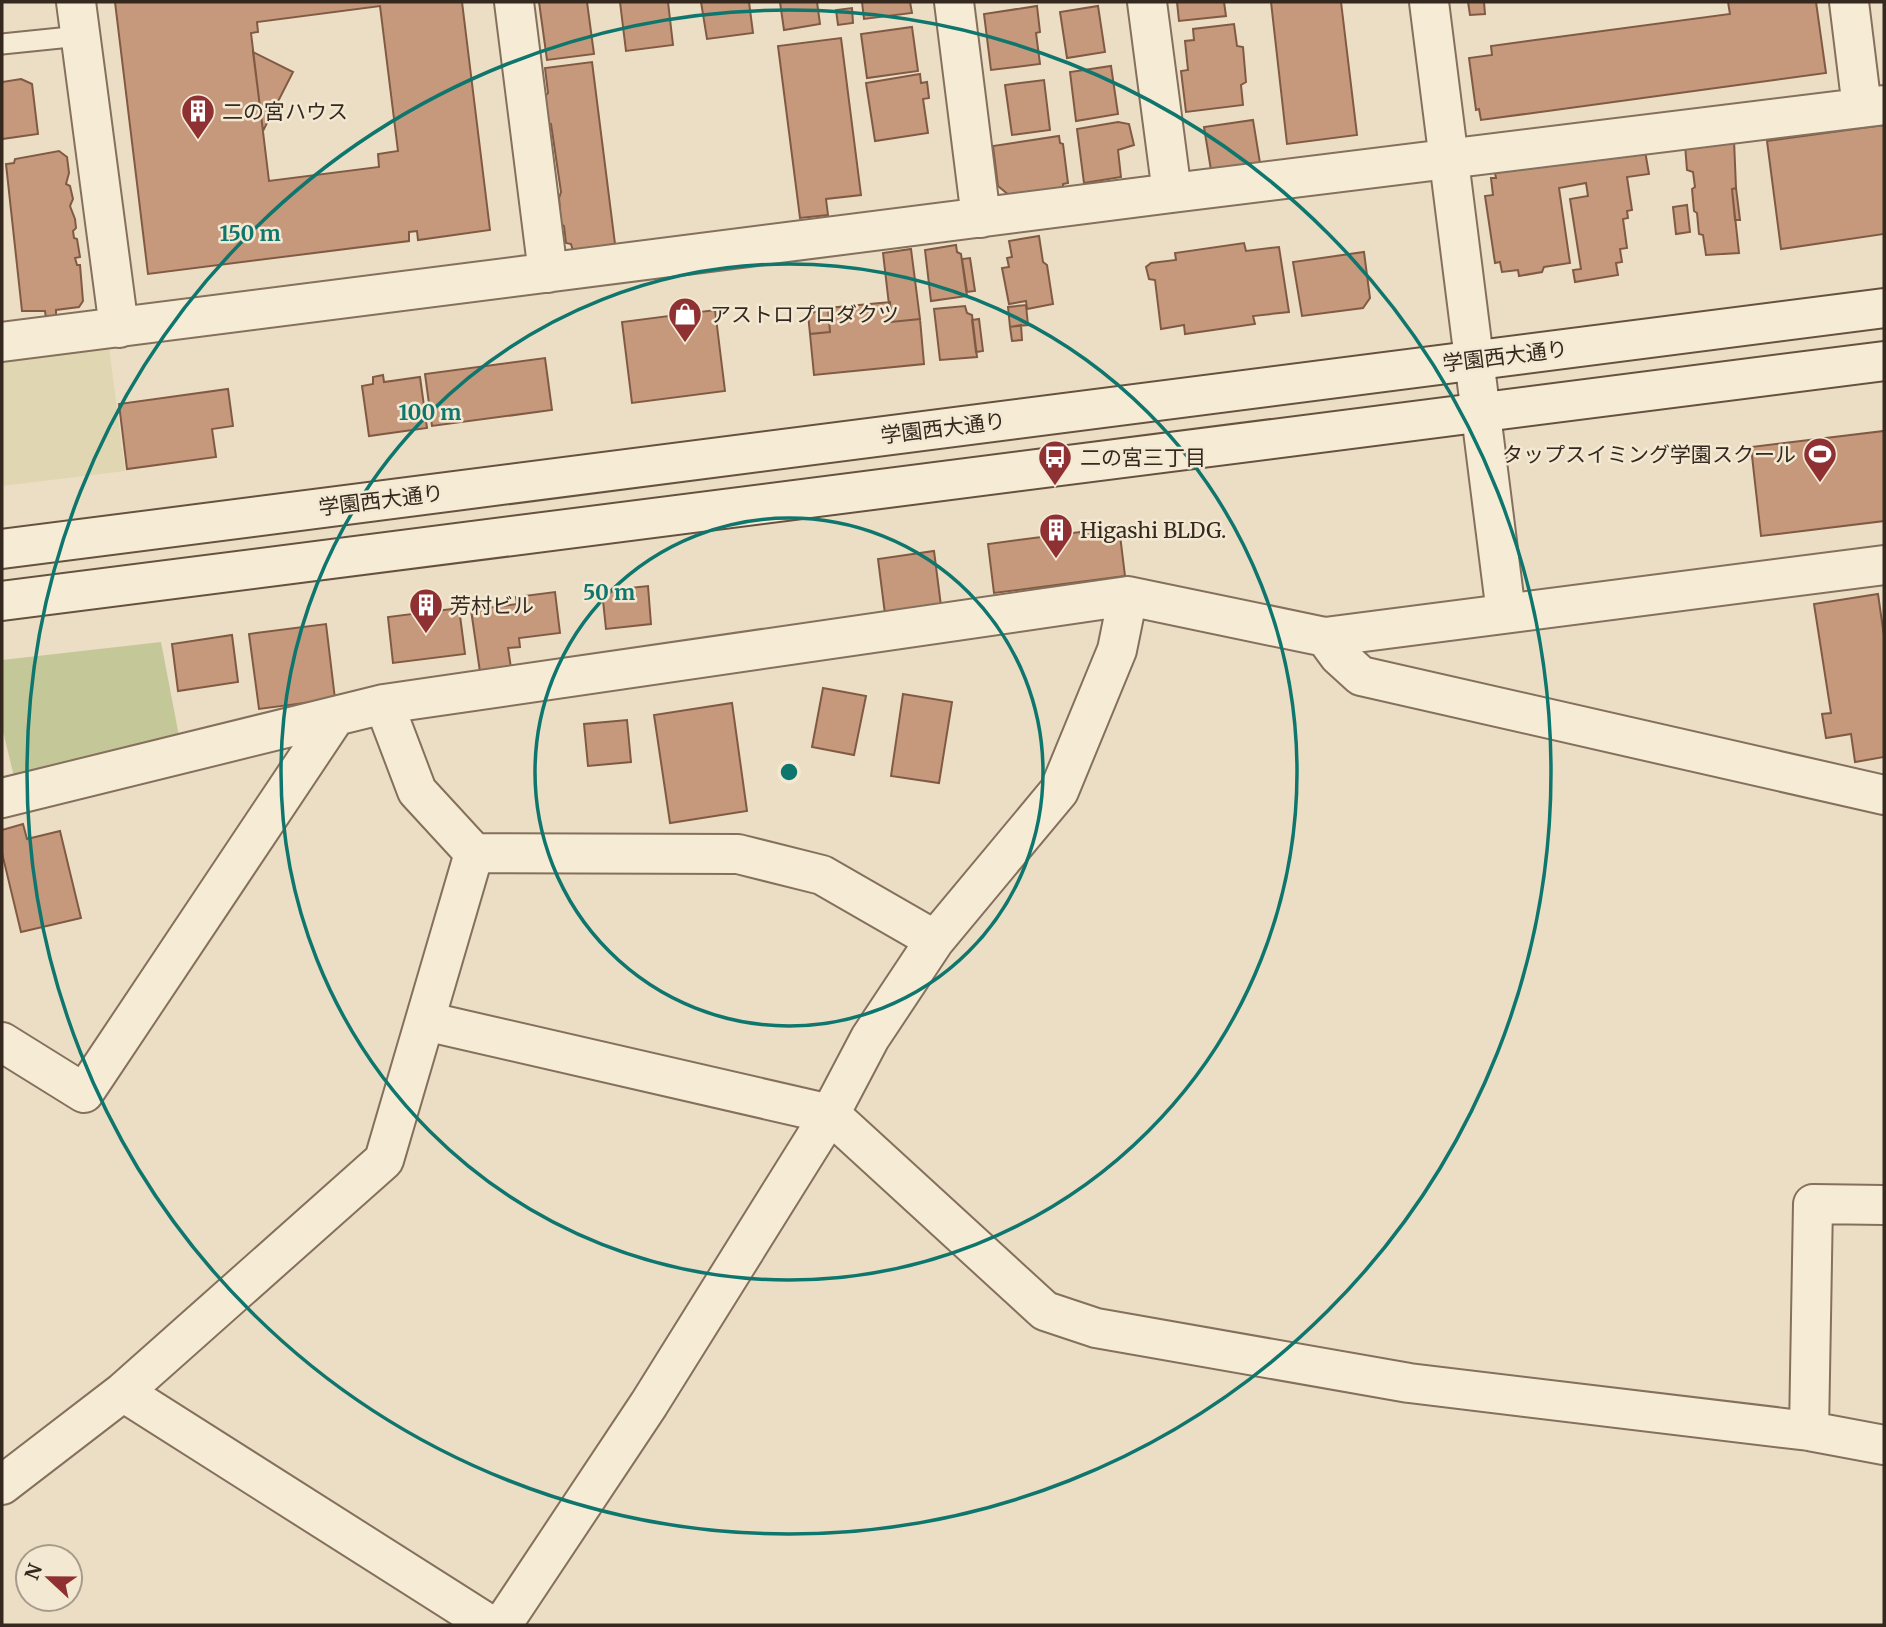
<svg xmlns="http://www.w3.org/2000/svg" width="1886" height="1627" font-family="Merriweather,'Noto Sans JP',serif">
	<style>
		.farmland { fill: #e0d7b2 }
		.green { fill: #c4c899 }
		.building { fill: #c6997c; stroke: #815a43; stroke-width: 2; fill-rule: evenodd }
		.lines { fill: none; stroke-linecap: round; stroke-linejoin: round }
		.service-casing { stroke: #84705c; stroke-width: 23 }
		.minor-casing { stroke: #84705c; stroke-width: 42 }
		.tertiary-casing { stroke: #84705c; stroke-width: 42 }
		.secondary-casing { stroke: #66513f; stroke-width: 42 }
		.service { stroke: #f6ecd6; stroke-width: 19 }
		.minor { stroke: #f6ecd6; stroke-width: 38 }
		.tertiary { stroke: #f6ecd6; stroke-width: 38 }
		.secondary { stroke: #f6ecd6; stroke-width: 38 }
		.ring { fill: none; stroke: #0f766e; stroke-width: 3.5 }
		.labels { text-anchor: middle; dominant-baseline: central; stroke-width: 5; stroke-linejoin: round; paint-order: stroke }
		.poi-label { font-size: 21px; fill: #35291f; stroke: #f3e9d3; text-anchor: start }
		.street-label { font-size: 21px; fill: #35291f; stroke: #f3e9d3 }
		.centre { fill: #0f766e; stroke: #f3e9d3; stroke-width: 3.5 }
		.ring-label { font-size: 21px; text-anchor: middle; font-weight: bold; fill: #0f766e; stroke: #f3e9d3; stroke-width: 5; stroke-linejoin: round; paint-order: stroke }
	</style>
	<rect width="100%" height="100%" fill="#ebdec4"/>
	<!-- farmland -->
	<path class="farmland" d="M109,347L125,471L2,486V362Z"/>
	<!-- green -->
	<path class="green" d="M161,642L179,736L15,781L2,727V660Z"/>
	<!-- building -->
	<path class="building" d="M115,2H462L490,230L418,240L417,231L409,232V241L148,274ZM380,6L398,151L378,154L379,167L269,181L251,33L258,32L257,22Z
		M539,2H587L594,54L547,60Z
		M620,2H668L673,45L626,51Z
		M701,2H749L753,33L707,39Z
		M780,2H817L820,24L784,30Z
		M862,2H910L912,13L864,19Z
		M1177,2H1224L1226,16L1179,21Z
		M1271,2H1341L1357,135L1287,144Z
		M1468,2H1484L1485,14L1470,15Z
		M1728,2H1816L1826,73L1481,120L1479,109L1476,110L1469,58L1492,55L1491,46L1730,14Z
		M1037,6L1040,32L1036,33L1040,64L991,70L984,14Z
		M1098,6L1105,52L1067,58L1060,12Z
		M852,8L853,23L838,25L836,10Z
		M1234,24L1237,46L1243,47L1246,82L1241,85L1243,105L1186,112L1181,71L1188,70L1185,41L1194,40L1193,29Z
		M912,27L918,71L867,78L861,34Z
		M841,38L861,195L826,199L828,215L800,218L778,46Z
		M253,52L293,72L263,131Z
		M592,62L615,244L573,251L571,244L566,243L564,226L561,224L559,198L561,192L551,124L548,123L545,96L548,93L545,68Z
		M1111,66L1118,114L1076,121L1070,72Z
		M920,74L921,83L927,82L929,98L923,99L928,133L875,141L866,83Z
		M21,79L32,84L38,134L2,139V82Z
		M1044,80L1050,130L1012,135L1005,85Z
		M1253,120L1260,163L1211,170L1204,127Z
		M1118,122L1129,124L1134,145L1118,150L1121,177L1084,183L1077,129Z
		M1884,125V234L1781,249L1767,141Z
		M1059,136L1060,143L1063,144L1068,183L1063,184V188L1010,196L998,186L993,146Z
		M1734,140L1736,188L1732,189L1739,253L1706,255L1703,235L1699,234L1697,213L1694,211L1692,189L1695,187L1693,172L1687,170L1685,145Z
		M59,151L67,157L69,173L66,184L70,186L73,199L70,206L75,219L76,228L73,231L74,238L77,239L80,257L75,258L77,265H80L83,301L79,307L56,310V317L46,318L45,311H22L6,164L14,163L15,159Z
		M1645,151L1649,174L1627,177L1632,210L1627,211L1628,218L1623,219L1627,248L1620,249L1622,262L1616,263L1618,275L1575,282L1573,270L1581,269L1570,199L1588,196L1586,183L1559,188L1570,263L1544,267L1542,272L1519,276L1518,270L1502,272L1500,262L1495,263L1485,196L1493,195L1491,178H1496L1495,173Z
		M1736,188L1740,220H1735L1732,189Z
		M1687,205L1690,232L1676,234L1673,207Z
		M1039,236L1043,262L1047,265L1053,304L1027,309L1026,301L1009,304L1002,268L1009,267L1007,258L1012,257L1009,241Z
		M1244,243L1246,251L1279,247L1289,312L1253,316L1255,324L1185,334L1184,325L1161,329L1155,280L1149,279L1146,267L1151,263L1176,260L1175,253Z
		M956,245L957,252L961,254L967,296L931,301L925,250Z
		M911,249L920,319L891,322L883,253Z
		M1364,252L1370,298L1363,308L1302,316L1293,262Z
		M970,258L975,291L967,292L962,259Z
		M890,302L891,322L920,319L924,364L814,375L810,334L830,332L828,308Z
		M1026,305L1028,325L1010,327L1008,307Z
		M965,306L967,313L972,315L977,357L940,360L934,309Z
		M828,308L830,332L810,334L808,314Z
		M715,310L725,391L632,403L622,322Z
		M979,319L983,351L976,352L972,320Z
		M1021,325L1022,340L1012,341L1010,327Z
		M545,358L552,410L432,426L425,374Z
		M383,375L384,382L420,377L427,428L369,436L362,386L373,384V377Z
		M228,389L233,426L212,429L216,457L127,469L119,404Z
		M1884,431V521L1761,536L1751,447Z
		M1119,527L1125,576L994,593L988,544Z
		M934,551L941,606L885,614L878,559Z
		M648,586L651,624L606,629L602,591Z
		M555,592L560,633L519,638L520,647L508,648L511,668L480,672L471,610L517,604L516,597Z
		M1878,594L1884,636V757L1855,762L1851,734L1826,738L1822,714L1831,713L1814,604Z
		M459,608L465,654L393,663L388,617Z
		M326,624L335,699L259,709L249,634Z
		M232,635L238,682L178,691L172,644Z
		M823,688L866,696L854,755L812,747Z
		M903,694L952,702L939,783L891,776Z
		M732,703L747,811L670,823L654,715Z
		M627,720L631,762L588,766L584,724Z
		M23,824L27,839L60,831L81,918L21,932L2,853V830Z"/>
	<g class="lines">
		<!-- service casing -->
		<g class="service-casing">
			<path id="service" d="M2,44L80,36"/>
		</g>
		<!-- minor casing -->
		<g class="minor-casing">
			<path id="minor" d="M76,2L119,328
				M514,2L548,273
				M954,2L981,218
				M1147,2L1172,193
				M1849,2L1862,108
				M2,342L1172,193L1884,105
				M1325,637L1339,656L1361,676L1884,795
				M2,798L384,704L1128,596L1325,637L1884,565
				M474,853L738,854L822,875L935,940
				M425,1021L830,1114L1045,1311L1096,1328L1409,1383L1809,1431L1884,1445
				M2,1042L84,1093L335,717
				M123,1392L490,1625
				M1809,1431L1813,1204L1884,1205
				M2,1485L123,1392L384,1160L474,853L417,791L384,704
				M502,1625L649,1404L830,1114L870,1038L935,940L1059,791L1117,650L1128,596"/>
		</g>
		<!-- tertiary casing -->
		<g class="tertiary-casing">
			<path id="tertiary" d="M1429,2L1506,613"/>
		</g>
		<!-- secondary casing -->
		<g class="secondary-casing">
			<path id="secondary" d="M2,549L1884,308
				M2,601L1884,361"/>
		</g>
		<!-- service -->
		<use href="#service" class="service"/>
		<!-- minor -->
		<use href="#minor" class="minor"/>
		<!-- tertiary -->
		<use href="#tertiary" class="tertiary"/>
		<!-- secondary -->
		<use href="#secondary" class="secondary"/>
	</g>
	<!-- distance rings -->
	<g class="ring">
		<circle cx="789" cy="772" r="254"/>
		<circle cx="789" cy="772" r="508"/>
		<circle cx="789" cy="772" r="762"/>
	</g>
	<!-- icons -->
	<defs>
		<g id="building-pin" transform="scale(1.75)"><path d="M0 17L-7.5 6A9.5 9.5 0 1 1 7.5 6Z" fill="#8f3033" stroke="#f3e9d3"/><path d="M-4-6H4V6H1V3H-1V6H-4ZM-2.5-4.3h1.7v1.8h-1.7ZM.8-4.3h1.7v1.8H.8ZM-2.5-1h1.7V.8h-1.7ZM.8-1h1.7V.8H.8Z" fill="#fff"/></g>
		<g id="shop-pin" transform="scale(1.75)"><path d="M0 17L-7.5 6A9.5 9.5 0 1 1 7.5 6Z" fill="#8f3033" stroke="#f3e9d3"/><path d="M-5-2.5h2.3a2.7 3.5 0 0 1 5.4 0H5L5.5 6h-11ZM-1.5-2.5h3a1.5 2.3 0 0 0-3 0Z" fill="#fff"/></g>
		<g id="stadium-pin" transform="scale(1.75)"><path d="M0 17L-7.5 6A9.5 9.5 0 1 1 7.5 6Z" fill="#8f3033" stroke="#f3e9d3"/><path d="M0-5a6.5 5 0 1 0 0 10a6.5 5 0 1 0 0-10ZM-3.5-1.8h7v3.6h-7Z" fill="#fff"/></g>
		<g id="bus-pin" transform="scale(1.75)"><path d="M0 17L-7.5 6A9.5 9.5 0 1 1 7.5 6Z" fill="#8f3033" stroke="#f3e9d3"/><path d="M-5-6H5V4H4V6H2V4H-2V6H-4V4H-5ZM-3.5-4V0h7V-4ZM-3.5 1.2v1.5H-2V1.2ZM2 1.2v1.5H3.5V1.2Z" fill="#fff"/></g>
	</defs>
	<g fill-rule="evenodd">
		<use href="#building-pin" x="198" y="111"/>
		<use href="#shop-pin" x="685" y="314"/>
		<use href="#stadium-pin" x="1820" y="454"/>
		<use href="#bus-pin" x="1055" y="457"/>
		<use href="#building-pin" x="1056" y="530"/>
		<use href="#building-pin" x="426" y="605"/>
	</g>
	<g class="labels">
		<!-- poi labels -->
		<g class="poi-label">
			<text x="222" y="111">二の宮ハウス</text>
			<text x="710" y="314">アストロプロダクツ</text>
			<text x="1796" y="454" text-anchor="end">タップスイミング学園スクール</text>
			<text x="1080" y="457">二の宮三丁目</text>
			<text x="1080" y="530">Higashi BLDG.</text>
			<text x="450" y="605">芳村ビル</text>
		</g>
		<!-- street labels -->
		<g class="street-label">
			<text transform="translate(1505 356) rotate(-7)">学園西大通り</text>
			<text transform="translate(943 428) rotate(-7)">学園西大通り</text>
			<text transform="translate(381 500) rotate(-7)">学園西大通り</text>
		</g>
	</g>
	<circle cx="789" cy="772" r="10" class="centre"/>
	<g class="ring-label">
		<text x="250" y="241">150 m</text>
		<text x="430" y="420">100 m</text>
		<text x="609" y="600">50 m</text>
	</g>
	<!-- border -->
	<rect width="1886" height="1627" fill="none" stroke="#35291f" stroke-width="7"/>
	<!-- north arrow -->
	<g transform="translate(49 1578) rotate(292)"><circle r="33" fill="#f3e9d3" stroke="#a79c8b" stroke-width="2"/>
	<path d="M0-5L12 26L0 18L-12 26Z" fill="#8f3033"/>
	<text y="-10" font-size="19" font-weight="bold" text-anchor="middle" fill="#35291f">N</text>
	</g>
</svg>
